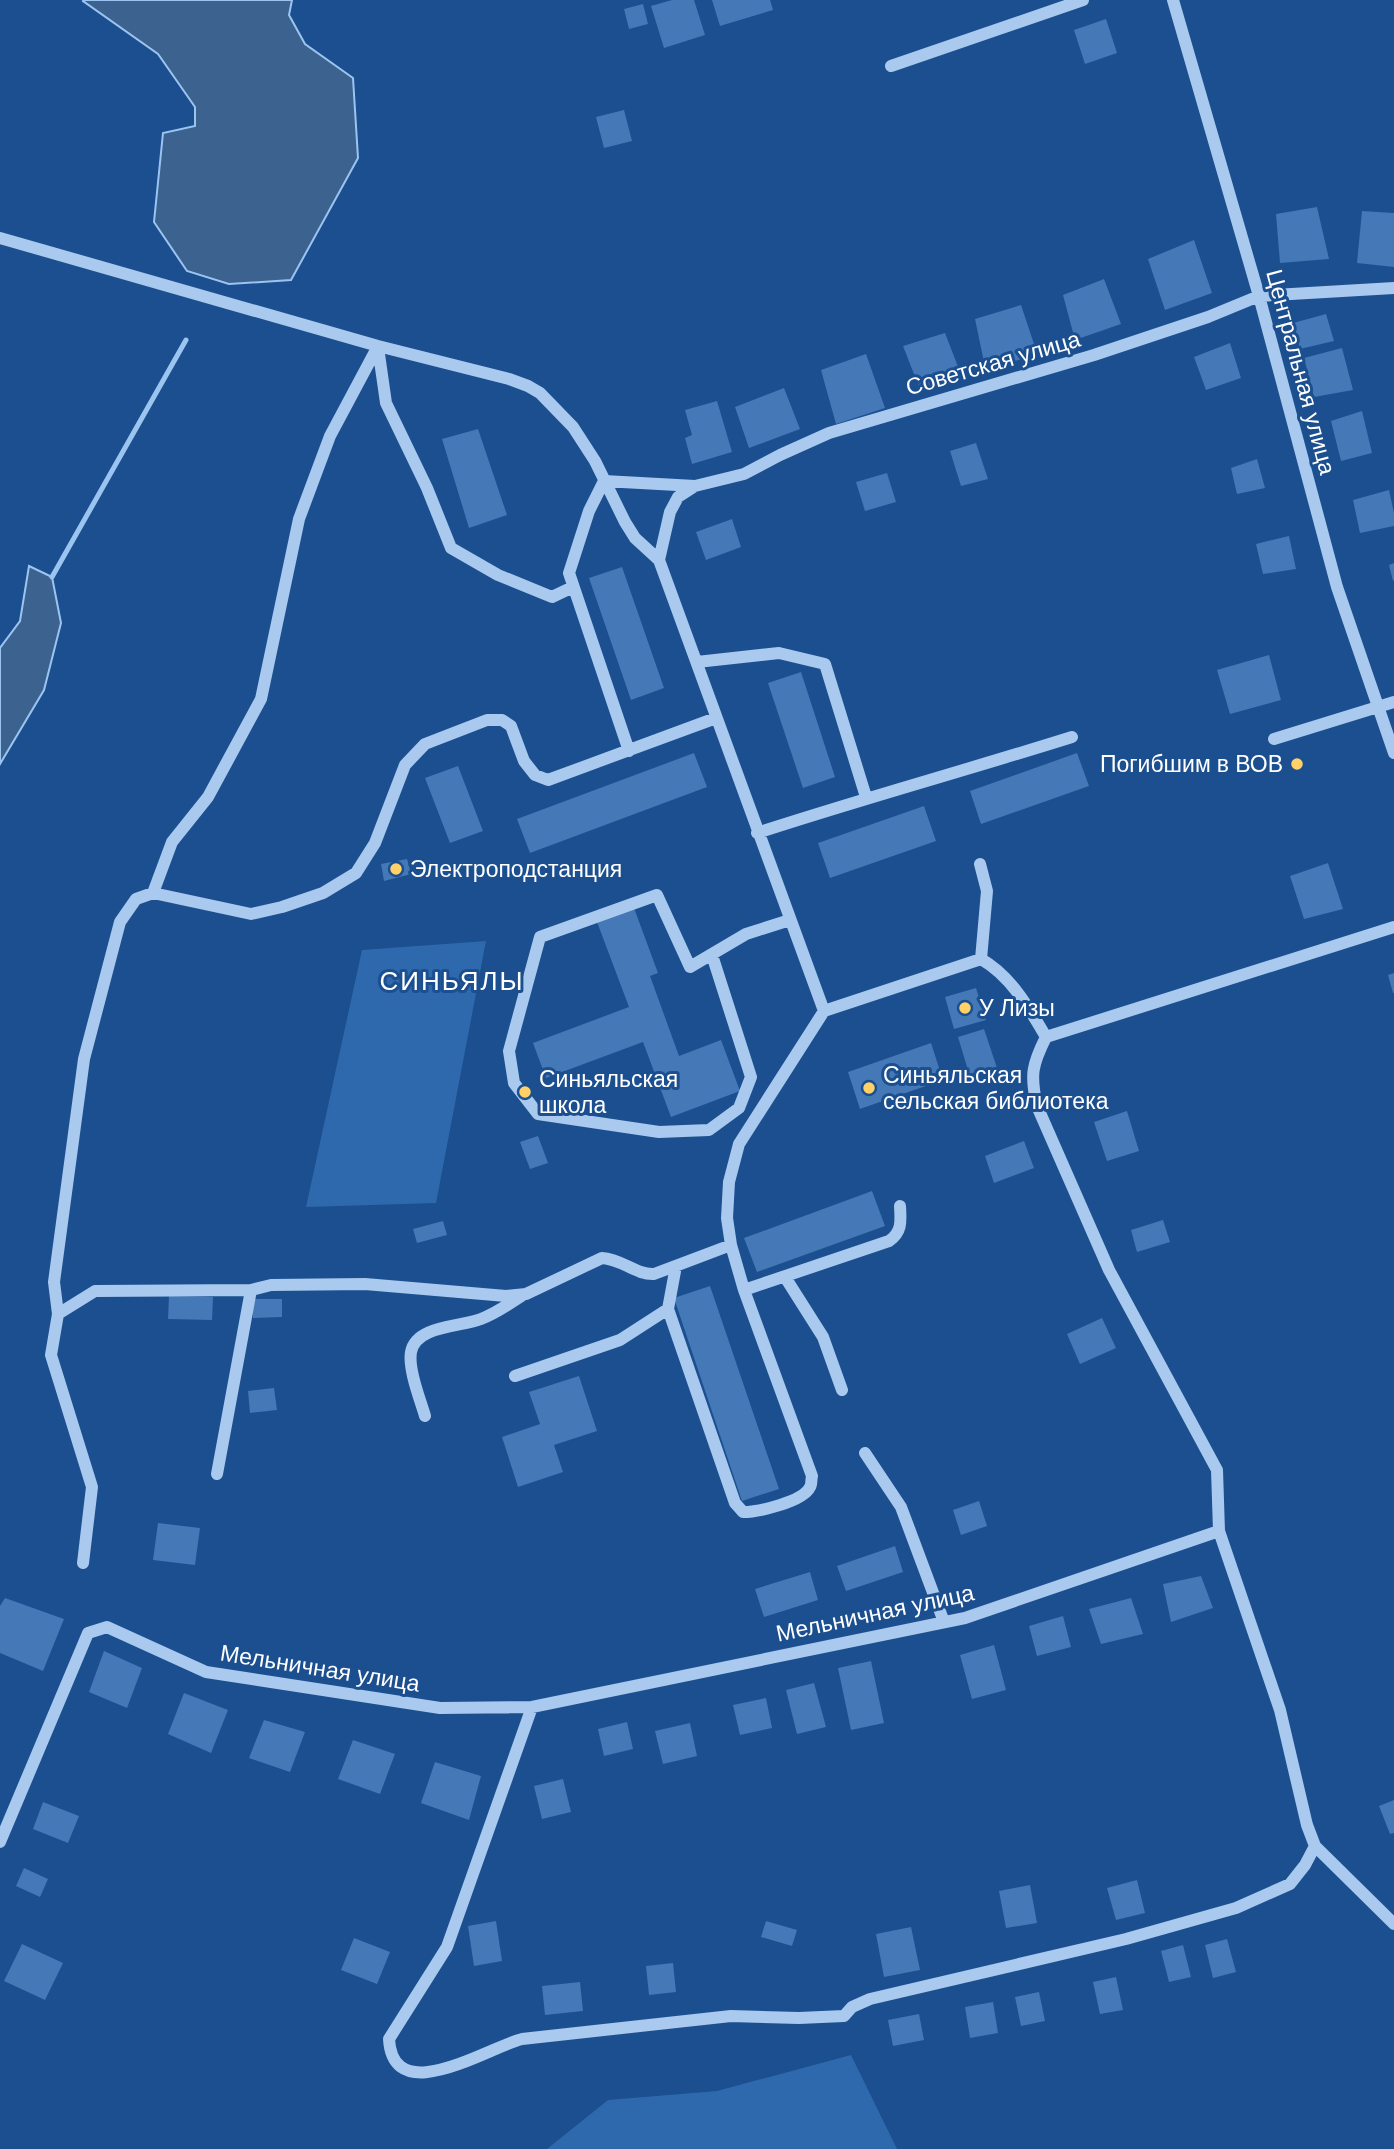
<svg xmlns="http://www.w3.org/2000/svg" width="1394" height="2149" font-family="'DM Sans',sans-serif">
	<style>
		.green { fill: #2e69ad }
		.water { fill: #3c6290; stroke: #9cc4f0; stroke-width: 2 }
		.lines { fill: none; stroke-linecap: round; stroke-linejoin: round }
		.stream { stroke: #9cc4f0; stroke-width: 5 }
		.building { fill: #4478b7 }
		.minor { stroke: #a9c9ee; stroke-width: 12 }
		.poi-dot { fill: #ffd166; stroke: #1b4f8f; stroke-width: 2.5 }
		.labels { text-anchor: middle; dominant-baseline: central; stroke-width: 6; stroke-linejoin: round; paint-order: stroke }
		.street-label { font-size: 23px; fill: #fff; stroke: #1b4f8f }
		.poi-label { font-size: 23px; fill: #fff; stroke: #1b4f8f; text-anchor: start }
		.quarter-label { font-size: 26px; letter-spacing: 2px; fill: #fff; stroke: #1b4f8f }
	</style>
	<rect width="100%" height="100%" fill="#1b4f8f"/>
	<!-- green -->
	<path class="green" d="M486,941L436,1203L306,1207L362,950Z
		M851,2055L897,2149H547L608,2100L717,2091Z"/>
	<!-- water -->
	<path class="water" d="M84,0H292L289,15L305,44L353,78L358,158L291,280L229,284L187,271L154,222L163,133L195,126V107L158,54L83,1Z
		M29,566L52,577L61,623L44,690L0,764V648L20,621Z"/>
	<g class="lines">
		<!-- stream -->
		<path class="stream" d="M52,577L186,340"/>
	</g>
	<!-- building -->
	<path class="building" d="M672,0H694L705,35L664,48L651,6Z
		M712,0H770L773,10L720,26Z
		M643,4L648,24L629,29L624,9Z
		M1106,19L1117,53L1085,64L1074,30Z
		M624,110L632,141L604,148L596,117Z
		M1317,207L1329,259L1280,263L1276,214Z
		M1362,211L1394,213V267L1357,263Z
		M1194,240L1212,293L1165,310L1148,259Z
		M1104,279L1121,324L1075,340L1063,295Z
		M1021,305L1038,356L985,367L975,319Z
		M1326,314L1334,341L1300,349L1293,323Z
		M945,333L962,377L921,392L903,346Z
		M1230,343L1241,378L1206,390L1194,357Z
		M1342,348L1353,390L1314,397L1304,358Z
		M866,354L885,408L836,424L821,370Z
		M784,388L800,429L749,448L735,407Z
		M717,401L732,452L692,464L685,438L692,435L685,410Z
		M1362,411L1372,453L1341,461L1331,421Z
		M478,429L507,515L469,528L442,439Z
		M976,443L988,479L961,486L950,451Z
		M1257,459L1265,488L1237,494L1231,468Z
		M887,473L896,502L865,511L856,482Z
		M1389,490L1394,513V526L1360,533L1353,500Z
		M732,519L741,547L706,560L696,532Z
		M1289,536L1296,569L1263,574L1256,544Z
		M1394,563V580L1393,581L1389,565Z
		M622,567L664,688L631,700L589,578Z
		M1269,655L1281,700L1230,714L1217,670Z
		M801,672L835,777L803,788L768,683Z
		M694,753L707,787L530,853L517,819Z
		M1077,753L1089,786L981,824L970,791Z
		M458,766L483,831L450,843L425,778Z
		M924,806L936,841L830,878L818,843Z
		M407,859L411,874L384,881L381,864Z
		M1328,863L1343,909L1304,919L1290,876Z
		M634,908L658,973L650,976L679,1056L721,1040L740,1091L671,1117L643,1042L546,1078L533,1043L629,1007L597,922Z
		M1394,973V993H1393L1388,975Z
		M976,988L986,1020L954,1029L945,997Z
		M984,1029L997,1068L970,1077L958,1037Z
		M931,1043L943,1080L860,1109L848,1072Z
		M1127,1111L1139,1151L1107,1161L1094,1122Z
		M538,1136L548,1163L530,1169L520,1142Z
		M1024,1141L1034,1168L994,1183L985,1156Z
		M872,1191L885,1226L757,1272L744,1238Z
		M1163,1220L1170,1242L1137,1252L1131,1230Z
		M443,1221L447,1235L417,1243L413,1229Z
		M710,1286L779,1489L742,1501L674,1298Z
		M169,1296L213,1297L212,1320L168,1319Z
		M252,1299H282V1317L253,1318Z
		M1102,1318L1116,1348L1080,1364L1067,1334Z
		M579,1376L597,1431L554,1445L563,1472L518,1487L502,1437L540,1424L529,1392Z
		M274,1388L277,1410L250,1413L248,1391Z
		M979,1501L987,1526L961,1535L953,1510Z
		M158,1523L200,1528L195,1565L153,1560Z
		M895,1546L903,1572L846,1591L837,1566Z
		M810,1572L818,1600L764,1617L755,1589Z
		M1201,1576L1213,1608L1171,1622L1163,1584Z
		M5,1598L64,1619L43,1671L0,1653V1606Z
		M1131,1598L1143,1634L1101,1644L1089,1609Z
		M1063,1616L1071,1647L1037,1656L1029,1626Z
		M994,1645L1006,1690L972,1699L960,1655Z
		M104,1651L142,1668L127,1708L89,1692Z
		M871,1661L884,1723L851,1730L838,1668Z
		M814,1683L826,1727L797,1734L786,1690Z
		M184,1693L228,1710L211,1753L168,1734Z
		M766,1698L772,1728L740,1735L733,1705Z
		M264,1720L305,1732L290,1772L249,1758Z
		M627,1722L633,1749L604,1756L598,1729Z
		M690,1723L697,1756L663,1764L655,1731Z
		M353,1740L395,1754L380,1794L338,1779Z
		M435,1762L481,1776L469,1820L421,1803Z
		M563,1779L571,1812L542,1819L534,1786Z
		M1394,1800V1833L1390,1834L1379,1806Z
		M43,1802L79,1816L68,1843L33,1829Z
		M24,1868L48,1879L40,1897L16,1886Z
		M1137,1880L1145,1913L1116,1920L1107,1888Z
		M1030,1885L1037,1923L1006,1928L999,1891Z
		M496,1921L502,1961L474,1966L468,1926Z
		M766,1921L797,1930L792,1946L761,1937Z
		M911,1927L920,1970L884,1977L876,1934Z
		M354,1938L390,1952L377,1984L341,1970Z
		M1227,1939L1236,1972L1213,1978L1205,1945Z
		M22,1944L63,1963L45,2000L4,1981Z
		M1183,1945L1191,1977L1169,1982L1161,1951Z
		M673,1963L676,1992L649,1995L646,1966Z
		M1116,1977L1123,2010L1100,2014L1093,1982Z
		M580,1982L583,2011L545,2015L542,1986Z
		M1039,1992L1045,2021L1021,2026L1015,1997Z
		M993,2002L998,2033L970,2038L965,2007Z
		M919,2014L924,2040L893,2046L888,2020Z"/>
	<g class="lines">
		<!-- minor -->
		<path class="minor" d="M1173,0L1259,296L1337,587L1394,753
			M891,66L1083,0
			M0,238L378,346L509,379L528,386L540,393L573,427L595,461L625,522L635,538L659,560L824,1011
			M378,347L386,403L427,488L451,548L498,575L552,597L573,587
			M659,560L670,512L678,497L695,486L744,474L780,455L829,433L1094,355L1208,317L1259,296L1394,288
			M697,662L779,653L825,664L866,797
			M1274,739L1394,702
			M629,751L569,573L589,511L604,481L695,486
			M757,833C861,799 967,770 1072,737
			M980,864L987,891L981,959
			M153,893L172,842L208,797L261,699L299,519L330,436L378,346
			M1394,927L1046,1037C1032,1065 1030,1075 1037,1106L1109,1270L1217,1470L1219,1531L1280,1710L1307,1825L1315,1846L1394,1924
			M712,955L751,1077L739,1108L709,1130L659,1132L538,1114L514,1083L509,1051L540,937L657,895L690,967L746,934L790,920
			M785,1277L823,1337L842,1390
			M744,1290L889,1241C902,1232 901,1222 900,1206
			M668,1309L735,1503L743,1512C758,1512 803,1502 810,1487C812,1484 811,1479 812,1476L744,1290L731,1245L727,1218L729,1182L739,1144L824,1011L981,959C1011,976 1029,1008 1046,1037
			M58,1314L54,1282L84,1059L120,922L136,899L153,893L251,914L282,907L323,893L356,873L375,843L405,765L425,744L487,720H502L511,726L524,761L535,775L548,780L716,718
			M515,1376L620,1340L668,1309L676,1266
			M425,1416C420,1399 408,1369 411,1352C416,1325 461,1327 481,1319C497,1313 509,1304 523,1295
			M865,1453L901,1507L944,1622
			M217,1474L251,1290
			M83,1563L92,1487L51,1355L58,1314L95,1291L251,1290L271,1285L365,1284L506,1296L526,1294L602,1258C622,1259 636,1275 654,1274L731,1245
			M532,1707L447,1947L389,2039C393,2110 489,2047 522,2039L731,2016L799,2018L844,2016L852,2007L870,1999L1126,1939L1236,1908L1290,1884L1305,1865L1315,1846
			M0,1842L88,1633L107,1627L206,1672L440,1708L532,1707L965,1618L1219,1531"/>
	</g>
	<!-- markers -->
	<g class="poi-dot">
		<circle cx="1297" cy="764" r="7"/>
		<circle cx="396" cy="869" r="7"/>
		<circle cx="965" cy="1008" r="7"/>
		<circle cx="869" cy="1088" r="7"/>
		<circle cx="525" cy="1092" r="7"/>
	</g>
	<g class="labels">
		<!-- street labels -->
		<g class="street-label">
			<text transform="translate(993 363) rotate(-16)">Советская улица</text>
			<text transform="translate(1301 372) rotate(75)">Центральная улица</text>
			<text transform="translate(875 1613) rotate(-12)">Мельничная улица</text>
			<text transform="translate(320 1668) rotate(9)">Мельничная улица</text>
		</g>
		<!-- poi labels -->
		<g class="poi-label">
			<text x="1283" y="764" text-anchor="end">Погибшим в ВОВ</text>
			<text x="410" y="869">Электроподстанция</text>
			<text x="979" y="1008">У Лизы</text>
			<text x="883" y="1075">Синьяльская<tspan x="883" dy="26">сельская библиотека</tspan></text>
			<text x="539" y="1079">Синьяльская<tspan x="539" dy="26">школа</tspan></text>
		</g>
		<!-- quarter labels -->
		<g class="quarter-label">
			<text x="452" y="981">СИНЬЯЛЫ</text>
		</g>
	</g>
</svg>
